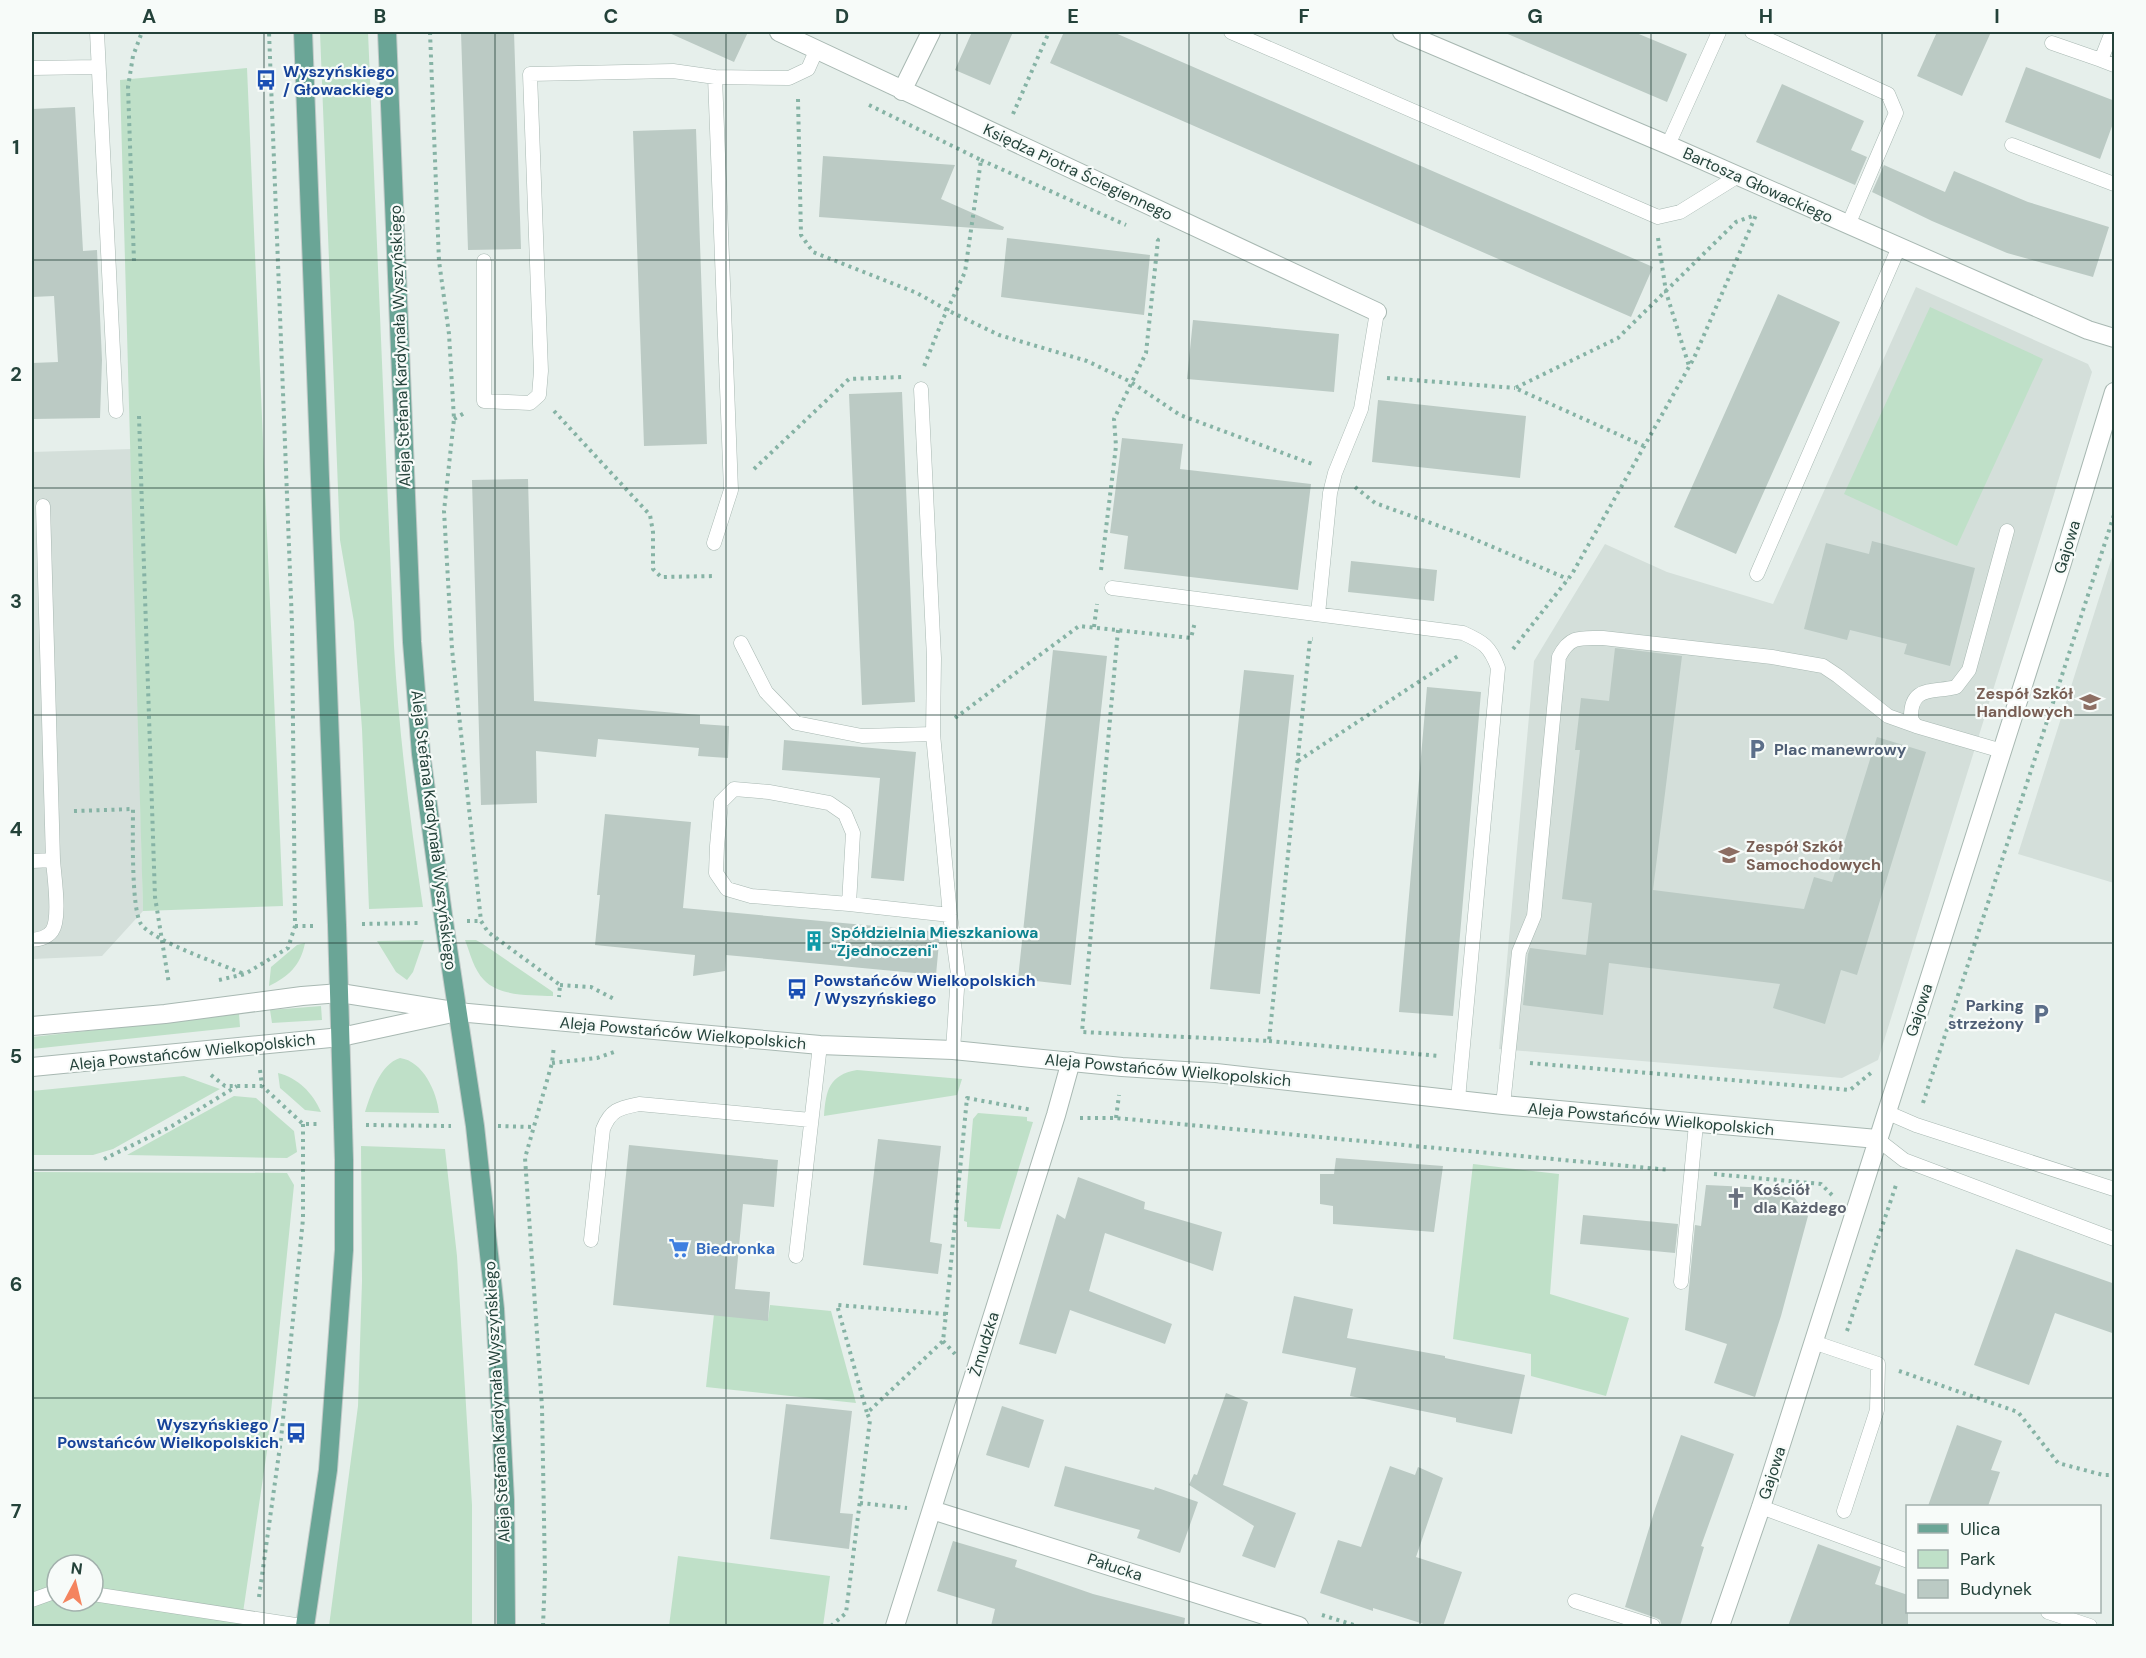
<svg xmlns="http://www.w3.org/2000/svg" width="2146" height="1658" font-family="'DM Sans',sans-serif">
	<style>
		.built { fill: #d4dfda }
		.green { fill: #bfe0c8; fill-rule: evenodd }
		.building { fill: #bbcac4 }
		.lines { fill: none; stroke-linecap: round; stroke-linejoin: round }
		.service-casing { stroke: #a8b8b2; stroke-width: 15 }
		.minor-casing { stroke: #a8b8b2; stroke-width: 20 }
		.tertiary-casing { stroke: #a8b8b2; stroke-width: 20 }
		.primary-casing { stroke: #c2cac8; stroke-width: 20 }
		.path { stroke: #86b3a5; stroke-width: 4; stroke-dasharray: 3 4.5; stroke-linecap: butt }
		.service { stroke: #fff; stroke-width: 14 }
		.minor { stroke: #fff; stroke-width: 18 }
		.tertiary { stroke: #fff; stroke-width: 18 }
		.primary { stroke: #6aa596; stroke-width: 18 }
		.grid { fill: none; stroke: #24423a; stroke-width: 1.5; stroke-opacity: 0.55 }
		.labels { text-anchor: middle; dominant-baseline: central; stroke-width: 4.5; stroke-linejoin: round; paint-order: stroke }
		.transit-label { font-size: 16px; font-weight: bold; fill: #164399; stroke: #f7fbf9; text-anchor: start }
		.street-label { font-size: 16px; fill: #24423a; stroke: #f7fbf9 }
		.education-label { font-size: 16px; font-weight: bold; fill: #785e54; stroke: #f7fbf9; text-anchor: end }
		.service-label { font-size: 16px; font-weight: bold; fill: #4e5e75; stroke: #f7fbf9; text-anchor: start }
		.culture-label { font-size: 16px; font-weight: bold; fill: #0d838f; stroke: #f7fbf9; text-anchor: start }
		.worship-label { font-size: 16px; font-weight: bold; fill: #5b616d; stroke: #f7fbf9; text-anchor: start }
		.shop-label { font-size: 16px; font-weight: bold; fill: #366cbe; stroke: #f7fbf9; text-anchor: start }
		.neatline { fill: none; stroke: #24423a; stroke-width: 2 }
		.grid-label { font-size: 20px; text-anchor: middle; font-weight: bold; fill: #24423a }
	</style>
	<rect width="100%" height="100%" fill="#e6efeb"/>
	<!-- built -->
	<path class="built" d="M1916,287L2088,364L2092,372L1878,1060L1842,1078L1499,1049L1534,661L1605,544L1667,572L1773,604Z
		M132,449L143,911L102,956L32,959V452Z
		M2114,551V883L2018,854Z"/>
	<!-- green -->
	<path class="green" d="M320,32H368L394,646C399,734 410,820 423,907L369,909L362,729L354,622L340,540Z
		M247,68L283,906L143,911L120,80Z
		M1930,307L2043,359L1957,546L1844,494Z
		M424,940L413,972L407,980L396,972L377,941Z
		M465,940H476L483,944L553,992V996C532,995 500,997 484,980C474,970 470,953 465,940Z
		M305,943C301,965 288,977 269,986L271,967L297,945Z
		M321,1006L322,1020L272,1023L270,1010Z
		M239,1014L240,1027L32,1049V1037Z
		M400,1058C423,1061 437,1092 439,1113L365,1112C371,1094 380,1064 400,1058Z
		M857,1070L962,1079L957,1095L824,1116C826,1090 829,1075 857,1070Z
		M278,1073C298,1078 313,1093 321,1112L305,1110L287,1094L280,1088Z
		M184,1076L220,1089L113,1149L93,1155H32V1091Z
		M234,1096L256,1098L294,1131L297,1152L287,1158L127,1155Z
		M978,1113L1027,1117V1121L1033,1122L1000,1229L967,1227V1222L964,1221L973,1119Z
		M361,1146L445,1149L457,1256L472,1505V1626H329L358,1406L362,1281Z
		M1473,1164L1559,1174L1550,1294L1629,1318L1606,1396L1531,1376V1354L1453,1339Z
		M32,1172L287,1173L294,1185L267,1451L241,1626H32ZM57,1565H93V1601H57Z
		M770,1305L831,1311L856,1403L706,1387L714,1314L768,1320Z
		M678,1556L830,1576L823,1626H669Z"/>
	<!-- building -->
	<path class="building" d="M461,32H514L521,249L468,250Z
		M667,32H748L734,62Z
		M972,32H1013L990,85L955,70Z
		M1064,32H1113L1653,267L1631,317L1050,63Z
		M1503,32H1634L1687,54L1667,102Z
		M1937,32H1991L1962,96L1917,76Z
		M2026,67L2115,101V118L2100,159L2005,122Z
		M1782,84L1864,121L1851,150L1867,157L1855,185L1756,142Z
		M75,107L83,251L97,250L102,360L100,418L32,419V363L58,362L54,296L32,297V109Z
		M696,129L707,444L644,446L633,131Z
		M823,156L955,165L941,199L1004,227L1003,230L819,217Z
		M1884,165L1945,192L1954,171L2028,202L2109,227L2093,277L2007,253L1932,221L1872,192Z
		M1007,238L1150,255L1144,315L1001,297Z
		M1778,294L1840,322L1736,554L1674,527Z
		M1193,320L1339,334L1334,392L1187,379Z
		M902,392L915,702L862,705L849,394Z
		M1378,400L1526,416L1520,478L1372,462Z
		M1122,438L1183,444L1180,469L1311,484L1298,590L1124,569L1128,536L1110,533Z
		M528,479L534,701L700,715V724L729,726L728,758L698,756L699,748L598,739L596,757L536,751L537,803L481,805L472,480Z
		M1872,541L1975,568L1950,666L1904,654L1907,644L1850,630L1847,640L1804,629L1826,543L1869,554Z
		M1351,561L1437,570L1434,601L1348,592Z
		M1615,648L1682,656L1653,890L1804,909L1814,877L1832,882L1877,737L1926,752L1857,975L1841,970L1825,1024L1773,1008L1780,984L1609,963L1603,1015L1523,1005L1528,954L1530,948L1586,955L1592,903L1562,899L1580,750H1575L1581,698L1609,701Z
		M1053,650L1107,656L1071,985L1018,979Z
		M1244,670L1294,675L1260,994L1210,989Z
		M1427,687L1481,692L1453,1016L1399,1012Z
		M784,740L916,752L904,881L871,878L880,778L782,770Z
		M605,814L691,822L683,908L940,932L936,975L726,955L725,971L693,976L695,955L595,945L600,895H597Z
		M878,1139L941,1146L930,1242L942,1244L938,1274L863,1265Z
		M629,1145L778,1160L774,1207L743,1204L735,1289L770,1292L768,1321L613,1305Z
		M1336,1158L1443,1166L1434,1232L1333,1224V1206L1320,1204V1174H1334Z
		M1078,1177L1145,1202L1144,1209L1222,1232L1213,1271L1105,1233L1089,1291L1172,1324L1165,1344L1070,1310L1056,1354L1019,1344L1057,1214L1065,1219Z
		M1706,1185L1788,1189L1808,1216L1781,1316L1755,1397L1714,1383L1727,1344L1685,1330L1695,1225L1701,1226Z
		M1583,1215L1678,1224L1675,1253L1580,1244Z
		M2016,1249L2115,1284V1334L2055,1313L2029,1385L1974,1365Z
		M1294,1296L1353,1309L1347,1338L1445,1356V1358L1525,1375L1512,1434L1456,1422V1418L1350,1396L1356,1368L1282,1353Z
		M1226,1393L1248,1402L1223,1485L1296,1513L1275,1568L1242,1556L1254,1526L1189,1485L1194,1474L1197,1475Z
		M786,1404L852,1411L840,1513L853,1514L849,1549L770,1539Z
		M1002,1406L1044,1420L1029,1468L986,1455Z
		M1957,1425L2002,1441L1991,1470L2000,1472L1988,1506H1928Z
		M1681,1435L1734,1454L1701,1546L1704,1547L1680,1626H1662L1660,1620L1656,1618L1625,1607L1655,1509Z
		M1065,1466L1154,1490L1155,1487L1198,1502L1180,1553L1137,1538L1140,1530L1054,1506Z
		M1390,1466L1415,1475L1418,1467L1443,1478L1416,1557L1462,1572L1443,1626H1430L1373,1608V1611L1320,1593L1338,1540L1361,1547Z
		M953,1541L1017,1560L1015,1567L1093,1594L1185,1618L1184,1626H991L995,1609L937,1591Z
		M1818,1544L1881,1567L1875,1584L1908,1595V1626H1788Z"/>
	<g class="lines">
		<!-- service casing -->
		<g class="service-casing">
			<path id="service" d="M97,32L116,411
				M1231,32L1658,217L1680,212L1738,176
				M1752,32L1888,94L1896,113L1848,225
				M2112,32L2101,60L2114,65
				M2052,43L2101,60
				M32,68L98,67
				M1668,145L1719,32
				M2012,145L2114,184
				M484,261V401L530,403L539,395L541,371L530,74L673,71L715,77L789,78L808,69L816,51
				M921,389L934,658L933,734L950,915L958,974L953,1050
				M714,543L731,490L715,77
				M1757,574L1899,247
				M1112,588L1463,633C1483,642 1490,646 1498,668L1458,1099
				M1318,614L1330,493L1335,473L1361,409L1377,312
				M741,643L766,692L796,723L862,736L933,734
				M2002,751L1916,726L1911,719C1910,685 1932,693 1956,687L1969,670L2007,531
				M32,861L53,860L43,506
				M849,904L853,833L845,814L829,803L769,792L734,789L721,802L717,846L716,873L727,889L751,896L849,904L950,915
				M32,940C39,939 47,938 52,931C61,918 54,876 53,860
				M1503,1105L1519,952L1534,916L1559,657C1570,635 1581,638 1603,638L1772,657L1823,666L1838,676L1888,716L1916,726
				M1886,1112L1916,1125L2114,1189
				M1877,1139L1904,1160L2114,1239
				M591,1240L603,1129C611,1109 620,1108 639,1104L811,1120
				M796,1256L820,1045
				M1681,1282L1696,1124
				M1813,1342L1878,1364L1877,1410L1844,1511
				M1761,1507L1908,1561
				M93,1594L302,1626
				M32,1600L57,1591
				M1575,1601L1653,1626
				M2048,1612L2090,1626"/>
		</g>
		<!-- minor casing -->
		<g class="minor-casing">
			<path id="minor" d="M779,32L1377,312
				M1402,32L1668,145L2088,330L2114,338
				M902,91L931,32
				M457,1012L820,1045L953,1050L1122,1067L1216,1073L1503,1105L1877,1139
				M932,1510L1299,1626
				M895,1626L1056,1115L1071,1061
				M1720,1626L1761,1507L2061,566L2114,392"/>
		</g>
		<!-- tertiary casing -->
		<g class="tertiary-casing">
			<path id="tertiary" d="M32,1026L165,1014L302,996L340,993L447,1010
				M32,1067L341,1037L457,1012"/>
		</g>
		<!-- primary casing -->
		<g class="primary-casing">
			<path id="primary" d="M303,32L337,925L344,1160V1250L328,1470L305,1626
				M387,32L412,642L421,754L444,922L475,1126L495,1309L505,1500L506,1626"/>
		</g>
		<!-- path -->
		<path class="path" d="M430,32L439,261L449,334L454,419L444,511L452,649L481,921L488,932L560,985L559,997
			M798,99L801,235L813,252L917,293L947,310L999,335L1087,361L1131,382L1180,415L1315,465
			M869,105L981,160L965,272L942,321L923,369
			M1013,114L1049,32
			M981,160L1126,225
			M1658,238L1666,292L1689,366
			M134,261L128,87L133,56L142,32
			M1387,378L1515,388
			M554,411L650,515L653,532V569L661,577L716,576
			M139,416L155,897L169,984
			M454,419L466,412
			M1644,446L1515,388L1618,338L1736,222L1755,215
			M754,469L849,379L902,377
			M1355,487L1375,503L1467,536L1568,579
			M1101,570L1116,446L1114,419L1146,353L1158,240L1155,238
			M1094,627L1097,604
			M1118,630L1082,1032L1269,1041L1310,639H1313
			M1513,649L1572,574L1694,358L1756,215
			M955,718L1079,626L1191,638L1195,622
			M1298,761L1458,656
			M74,811L133,809C133,831 131,909 141,924C154,942 221,964 244,974
			M467,921H481
			M362,924L421,923
			M295,926H313
			M219,980L245,974L288,948L295,926L292,624L269,32
			M560,985L591,987L616,1000
			M1269,1041L1439,1056
			M552,1063L597,1058L614,1052
			M1530,1063L1850,1090L1872,1072
			M260,1070L262,1086L303,1124H319
			M211,1075L225,1086H262
			M1923,1103L2114,515
			M1080,1118H1116L1670,1170
			M1116,1118L1119,1095
			M366,1125L451,1126
			M498,1126L533,1127
			M104,1159L172,1126L237,1086
			M1714,1174L1821,1184L1835,1198
			M946,1314L837,1305L867,1413L943,1341L946,1314L967,1098L1032,1110
			M1847,1331L1897,1182
			M943,1341L955,1354
			M1899,1371L2018,1412L2058,1463L2103,1475H2114
			M860,1503L907,1508
			M259,1597L281,1439L303,1219V1124
			M1322,1615L1357,1626
			M543,1626L545,1575L542,1407L525,1158L552,1063L554,1046
			M831,1626L846,1613L870,1420L867,1413"/>
		<!-- service -->
		<use href="#service" class="service"/>
		<!-- minor -->
		<use href="#minor" class="minor"/>
		<!-- tertiary -->
		<use href="#tertiary" class="tertiary"/>
		<!-- primary -->
		<use href="#primary" class="primary"/>
	</g>
	<!-- grid -->
	<path class="grid" d="M264,32V1626M495,32V1626M726,32V1626M957,32V1626M1189,32V1626M1420,32V1626M1651,32V1626M1882,32V1626M32,260H2114M32,488H2114M32,715H2114M32,943H2114M32,1170H2114M32,1398H2114"/>
	<!-- icons -->
	<defs>
		<g id="bus-bare" transform="scale(1.62)"><path d="M-5-6H5V4H4V6H2V4H-2V6H-4V4H-5ZM-3.5-4V0h7V-4ZM-3.5 1.2v1.5H-2V1.2ZM2 1.2v1.5H3.5V1.2Z" fill="#1a4fb4" stroke="#f7fbf9" stroke-width="2.5" paint-order="stroke"/></g>
		<g id="school-bare" transform="scale(1.62)"><path d="M0-5L7-2L0 1L-7-2ZM-4 1L0 2.5L4 1V4Q0 6-4 4Z" fill="#8d6e63" stroke="#f7fbf9" stroke-width="2.5" paint-order="stroke"/></g>
		<g id="parking-bare" transform="scale(1.62)"><path d="M-3.5-5.5H1a3.5 3.5 0 0 1 0 7H-1V5.5H-3.5ZM-1-3.4V-.6H.8a1.4 1.4 0 0 0 0-2.8Z" fill="#5c6f8a" stroke="#f7fbf9" stroke-width="2.5" paint-order="stroke"/></g>
		<g id="building-bare" transform="scale(1.62)"><path d="M-4-6H4V6H1V3H-1V6H-4ZM-2.5-4.3h1.7v1.8h-1.7ZM.8-4.3h1.7v1.8H.8ZM-2.5-1h1.7V.8h-1.7ZM.8-1h1.7V.8H.8Z" fill="#0f9aa8" stroke="#f7fbf9" stroke-width="2.5" paint-order="stroke"/></g>
		<g id="church-bare" transform="scale(1.62)"><path d="M-1.2-6h2.4v3.5h3.3v2.4h-3.3V6h-2.4V-.1h-3.3v-2.4h3.3Z" fill="#6b7280" stroke="#f7fbf9" stroke-width="2.5" paint-order="stroke"/></g>
		<g id="supermarket-bare" transform="scale(1.62)"><path d="M-6-5.5h2.5l.6 2H6L4.5 2H-2.5L-4.4-4H-6ZM-1.5 3.2a1.3 1.3 0 1 0 .1 0ZM3 3.2a1.3 1.3 0 1 0 .1 0Z" fill="#3f7fe0" stroke="#f7fbf9" stroke-width="2.5" paint-order="stroke"/></g>
	</defs>
	<g fill-rule="evenodd">
		<use href="#bus-bare" x="266" y="80"/>
		<use href="#school-bare" x="2090" y="702"/>
		<use href="#parking-bare" x="1757" y="749"/>
		<use href="#school-bare" x="1729" y="855"/>
		<use href="#building-bare" x="814" y="941"/>
		<use href="#bus-bare" x="797" y="989"/>
		<use href="#parking-bare" x="2041" y="1014"/>
		<use href="#church-bare" x="1736" y="1198"/>
		<use href="#supermarket-bare" x="679" y="1248"/>
		<use href="#bus-bare" x="296" y="1433"/>
	</g>
	<g class="labels">
		<!-- transit labels -->
		<g class="transit-label">
			<text x="283" y="71">Wyszyńskiego<tspan x="283" dy="18">/ Głowackiego</tspan></text>
			<text x="814" y="980">Powstańców Wielkopolskich<tspan x="814" dy="18">/ Wyszyńskiego</tspan></text>
			<text x="279" y="1424" text-anchor="end">Wyszyńskiego /<tspan x="279" dy="18">Powstańców Wielkopolskich</tspan></text>
		</g>
		<!-- street labels -->
		<g class="street-label">
			<text transform="translate(1078 172) rotate(25)">Księdza Piotra Ściegiennego</text>
			<text transform="translate(1758 185) rotate(24)">Bartosza Głowackiego</text>
			<text transform="translate(400 346) rotate(-92)">Aleja Stefana Kardynała Wyszyńskiego</text>
			<text transform="translate(2067 547) rotate(-73)">Gajowa</text>
			<text transform="translate(434 830) rotate(83)">Aleja Stefana Kardynała Wyszyńskiego</text>
			<text transform="translate(1919 1010) rotate(-72)">Gajowa</text>
			<text transform="translate(683 1033) rotate(5)">Aleja Powstańców Wielkopolskich</text>
			<text transform="translate(192 1052) rotate(-6)">Aleja Powstańców Wielkopolskich</text>
			<text transform="translate(1168 1070) rotate(5)">Aleja Powstańców Wielkopolskich</text>
			<text transform="translate(1651 1119) rotate(5)">Aleja Powstańców Wielkopolskich</text>
			<text transform="translate(984 1344) rotate(-73)">Żmudzka</text>
			<text transform="translate(497 1402) rotate(-93)">Aleja Stefana Kardynała Wyszyńskiego</text>
			<text transform="translate(1772 1473) rotate(-72)">Gajowa</text>
			<text transform="translate(1115 1567) rotate(18)">Pałucka</text>
		</g>
		<!-- education labels -->
		<g class="education-label">
			<text x="2073" y="693">Zespół Szkół<tspan x="2073" dy="18">Handlowych</tspan></text>
			<text x="1746" y="846" text-anchor="start">Zespół Szkół<tspan x="1746" dy="18">Samochodowych</tspan></text>
		</g>
		<!-- service labels -->
		<g class="service-label">
			<text x="1774" y="749">Plac manewrowy</text>
			<text x="2024" y="1005" text-anchor="end">Parking<tspan x="2024" dy="18">strzeżony</tspan></text>
		</g>
		<!-- culture labels -->
		<g class="culture-label">
			<text x="831" y="932">Spółdzielnia Mieszkaniowa<tspan x="831" dy="18">"Zjednoczeni"</tspan></text>
		</g>
		<!-- worship labels -->
		<g class="worship-label">
			<text x="1753" y="1189">Kościół<tspan x="1753" dy="18">dla Każdego</tspan></text>
		</g>
		<!-- shop labels -->
		<g class="shop-label">
			<text x="696" y="1248">Biedronka</text>
		</g>
	</g>
	<!-- border -->
	<rect width="2146" height="1658" fill="none" stroke="#f7fbf9" stroke-width="66"/>
	<!-- legend -->
	<rect x="1906" y="1505" width="195" height="108" fill="#f7fbf9" stroke="#a3b1ad" stroke-width="1.5"/>
	<rect x="1918" y="1524" width="30" height="9" fill="#6aa596" stroke="#a3b1ad" stroke-width="1.5"/>
	<text x="1960" y="1535" font-size="18" fill="#24423a">Ulica</text>
	<rect x="1918" y="1550" width="30" height="18" fill="#bfe0c8" stroke="#a3b1ad" stroke-width="1.5"/>
	<text x="1960" y="1565" font-size="18" fill="#24423a">Park</text>
	<rect x="1918" y="1580" width="30" height="18" fill="#bbcac4" stroke="#a3b1ad" stroke-width="1.5"/>
	<text x="1960" y="1595" font-size="18" fill="#24423a">Budynek</text>
	<!-- north arrow -->
	<g transform="translate(75 1583) rotate(7)"><circle r="28" fill="#f7fbf9" stroke="#a3b1ad" stroke-width="1.5"/>
	<path d="M0-4.5L10 22L0 15L-10 22Z" fill="#f4845f"/>
	<text y="-9" font-size="16" font-weight="bold" text-anchor="middle" fill="#24423a">N</text>
	</g>
	<rect x="33" y="33" width="2080" height="1592" class="neatline"/>
	<g class="grid-label">
		<text x="149" y="23">A</text>
		<text x="380" y="23">B</text>
		<text x="611" y="23">C</text>
		<text x="842" y="23">D</text>
		<text x="1073" y="23">E</text>
		<text x="1304" y="23">F</text>
		<text x="1535" y="23">G</text>
		<text x="1766" y="23">H</text>
		<text x="1997" y="23">I</text>
		<text x="16" y="154">1</text>
		<text x="16" y="381">2</text>
		<text x="16" y="608">3</text>
		<text x="16" y="836">4</text>
		<text x="16" y="1063">5</text>
		<text x="16" y="1291">6</text>
		<text x="16" y="1518">7</text>
	</g>
</svg>
